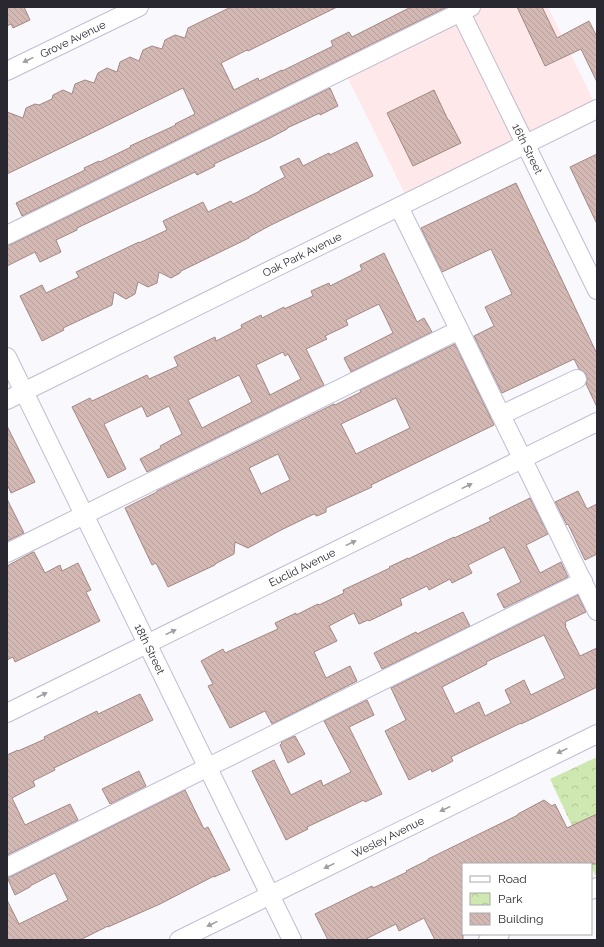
<svg xmlns="http://www.w3.org/2000/svg" width="604" height="947" font-family="Raleway,sans-serif">
	<style>
		.commercial { fill: #fee8e9 }
		.park { fill: url(#park-crowns) }
		.building { fill: url(#building-back-hatch); stroke: #a28883; fill-rule: evenodd }
		.lines { fill: none; stroke-linecap: round; stroke-linejoin: round }
		.minor-casing { stroke: #c1bcd3; stroke-width: 20 }
		.minor { stroke: #fff; stroke-width: 18 }
		.oneway { fill: #9f9ea2 }
		.labels { text-anchor: middle; dominant-baseline: central; stroke-width: 4; stroke-linejoin: round; paint-order: stroke }
		.street-label { font-size: 11px; fill: #292730; stroke: #fff }
	</style>
	<defs>
		<pattern id="park-crowns" width="20" height="18" patternUnits="userSpaceOnUse"><rect width="20" height="18" fill="#cfe8b1"/><path d="M2 6a3 3 0 1 1 6 0M12 15a3 3 0 1 1 6 0" fill="none" stroke="#b2c799"/></pattern>
		<pattern id="building-back-hatch" width="6" height="6" patternUnits="userSpaceOnUse"><rect width="6" height="6" fill="#d4b8b3"/><path d="M-1 5l2 2M0 0l6 6M5-1l2 2" fill="none" stroke="#b69e9a"/></pattern>
	</defs>
	<rect width="100%" height="100%" fill="#f9f8fd"/>
	<!-- commercial -->
	<path class="commercial" d="M455,7H548L596,106L407,198L342,66Z"/>
	<!-- park -->
	<path class="park" d="M597,757V875H595L591,866V864H590L550,779Z"/>
	<!-- building -->
	<path class="building" d="M7,7H24L30,20L13,28L11,24L7,26Z
		M231,7H337L248,51L247,50L221,63L234,90L258,78L259,81L282,70V71L333,46L331,41L349,32L352,37L411,7H447L22,216L16,203L85,170L84,168L99,161L100,162L131,147L130,146L176,125L175,124L195,114L183,88L90,134L7,174V112L23,118L26,108L35,104L39,105L52,99L53,95L63,90L72,94L75,84L85,80L94,83L98,73L107,68L117,72L120,62L130,57L139,61L143,50L152,46L162,49L165,40L175,35L185,38L188,28Z
		M517,7H542L557,38L589,21L597,37V82L581,49L545,66Z
		M330,88L338,106L320,115V113L287,128V129L270,138L240,152L214,164L215,166L197,175L195,172L77,228V230L56,240L61,252L40,262L35,252L7,266V245L12,244Z
		M434,90L448,120H449L461,143L413,166L387,113Z
		M357,142L373,176L271,225L249,237V238L181,271L180,273L171,278L159,272L157,283L148,287L138,282L135,294L126,299L114,292L112,305L63,328L64,330L42,341L20,296L42,285L46,293L79,277L76,272L139,242V243L167,230L163,221L203,202L208,212L231,201L233,204L260,191V190L285,177L280,167L299,158L303,166L329,153L330,155Z
		M597,154V224L570,167Z
		M516,183L597,354V407L586,384L587,379L586,374L583,371L579,369L574,359L502,393L474,336L494,326L485,307L512,294L491,249L442,272L421,228Z
		M384,253L417,322L424,318L432,332L351,372L344,358L393,333L379,304L346,320L348,325L325,336L327,339L306,349L324,385L147,472L140,459L161,448L160,446L182,434L169,406L147,417L142,406L104,424L126,469L108,478L72,407L90,398L92,401L147,375L149,379L178,366L174,357L215,337L216,341L242,328L241,325L261,315L262,318L284,307V309L313,296L311,291L329,283L330,286L362,270L360,265ZM283,352L285,356L288,354L301,379L270,395L256,365ZM239,375L252,402L202,428L188,400Z
		M455,344L494,425L371,485L372,487L326,508V512L317,516L314,514L281,530L248,548L235,542L234,554L215,564V565L168,587L156,563L152,565L125,508L157,492V491L334,404L335,405L361,392L360,390ZM396,398L410,428L356,454L341,424ZM278,454L290,480L261,494L249,468Z
		M7,426L35,482L11,493L7,484Z
		M578,491L587,509L597,504V554L585,560L568,524L567,525L555,502Z
		M530,498L548,534L526,545L540,573L561,562L568,577L504,608L497,594L521,582L504,547L468,565L472,573L452,583L450,579L429,590L427,586L400,599L402,605L369,621L368,620L359,624L354,613L329,626L337,641L314,652L326,678L350,666L357,681L272,724L265,711L230,728L208,686L213,684L201,661L223,649L225,653L278,629L275,623L296,613V615L318,604L319,605L344,593L343,590L390,568L389,567L408,558V559L454,537V538L491,521L489,518Z
		M7,499L24,533L7,541Z
		M33,552H34L45,573L60,565L62,571L78,563L91,590L86,592L100,621L15,662L13,657L7,660V566Z
		M578,595L586,612L565,622L566,626H565L580,656L597,648V687L548,711L521,724V723L451,757L453,761L432,772L431,769L409,780L385,731L406,720L391,688ZM544,635L565,678L531,695L524,680L505,690L511,703L485,716L479,702L455,714L442,687L487,664L486,662Z
		M463,612L470,626L382,669L374,653L416,632L417,634Z
		M140,694L153,720L54,768L55,770L33,781L35,786L12,798L25,825L70,804L78,820L7,855V755L18,750V751L45,739L44,737L97,711L98,714Z
		M367,700L374,715L349,727L382,794L365,802L364,800L341,811L307,827L308,829L286,840L252,771L274,760L291,795L321,780L323,786L351,772L324,721Z
		M295,736L305,754L288,763L280,745L282,743L281,742Z
		M139,771L146,786L110,804L102,789Z
		M185,790L204,829L208,827L230,870L214,877V876L160,904L108,927V926L80,940H7V900L19,924L68,900L55,873L30,886V887L15,895L7,877L12,876Z
		M544,800L552,806L555,804L567,828L597,814V864H463V940H435L424,918L399,931L396,924L364,940H328L315,914L372,886L373,888L407,872L406,871L428,860V859L518,815V814Z"/>
	<g class="lines">
		<!-- minor casing -->
		<g class="minor-casing">
			<g id="minor">
				<path id="s1" d="M458,7L597,290"/>
				<path id="s2" d="M7,71L139,7"/>
				<path d="M399,207L597,611"/>
				<path d="M7,235L471,7"/>
				<path id="s3" d="M7,357L292,940"/>
				<path id="s4" d="M7,400L597,109"/>
				<path d="M501,415L577,379"/>
				<path d="M7,553L459,330"/>
				<path id="s5" d="M7,713L597,422"/>
				<path d="M7,867L583,581"/>
				<path d="M591,890L597,887"/>
				<path id="s6" d="M179,940L597,734"/>
				<path d="M488,940L500,934"/>
			</g>
		</g>
		<!-- minor -->
		<use href="#minor" class="minor"/>
	</g>
	<!-- one-way arrows -->
	<defs><path id="oneway-solid" d="M-6-.8H1V-3.2L6.5 0L1 3.2V.8H-6Z"/></defs>
	<g class="oneway">
		<use href="#oneway-solid" transform="translate(28 60) rotate(154)"/>
		<use href="#oneway-solid" transform="translate(467 486) rotate(-26)"/>
		<use href="#oneway-solid" transform="translate(351 543) rotate(-26)"/>
		<use href="#oneway-solid" transform="translate(171 632) rotate(-26)"/>
		<use href="#oneway-solid" transform="translate(42 695) rotate(-26)"/>
		<use href="#oneway-solid" transform="translate(562 751) rotate(154)"/>
		<use href="#oneway-solid" transform="translate(445 809) rotate(154)"/>
		<use href="#oneway-solid" transform="translate(329 866) rotate(154)"/>
		<use href="#oneway-solid" transform="translate(212 924) rotate(154)"/>
	</g>
	<g class="labels">
		<!-- street labels -->
		<g class="street-label">
			<text stroke="none"><textPath href="#s2" startOffset="73">Grove Avenue</textPath></text>
			<text stroke="none"><textPath href="#s1" startOffset="158">16th Street</textPath></text>
			<text stroke="none"><textPath href="#s4" startOffset="329">Oak Park Avenue</textPath></text>
			<text stroke="none"><textPath href="#s5" startOffset="329">Euclid Avenue</textPath></text>
			<text stroke="none"><textPath href="#s3" startOffset="325">18th Street</textPath></text>
			<text stroke="none"><textPath href="#s6" startOffset="233">Wesley Avenue</textPath></text>
		</g>
	</g>
	<!-- border -->
	<rect width="604" height="947" fill="none" stroke="#292730" stroke-width="16"/>
	<!-- legend -->
	<rect x="462" y="863" width="130" height="72" fill="#ffffff" stroke="#a9a9ac"/>
	<rect x="470" y="876" width="20" height="6" fill="#ffffff" stroke="#a9a9ac"/>
	<text x="498" y="883" font-size="12" fill="#292730">Road</text>
	<rect x="470" y="893" width="20" height="12" fill="url(#park-crowns)" stroke="#a9a9ac"/>
	<text x="498" y="903" font-size="12" fill="#292730">Park</text>
	<rect x="470" y="913" width="20" height="12" fill="url(#building-back-hatch)" stroke="#a9a9ac"/>
	<text x="498" y="923" font-size="12" fill="#292730">Building</text>
</svg>
